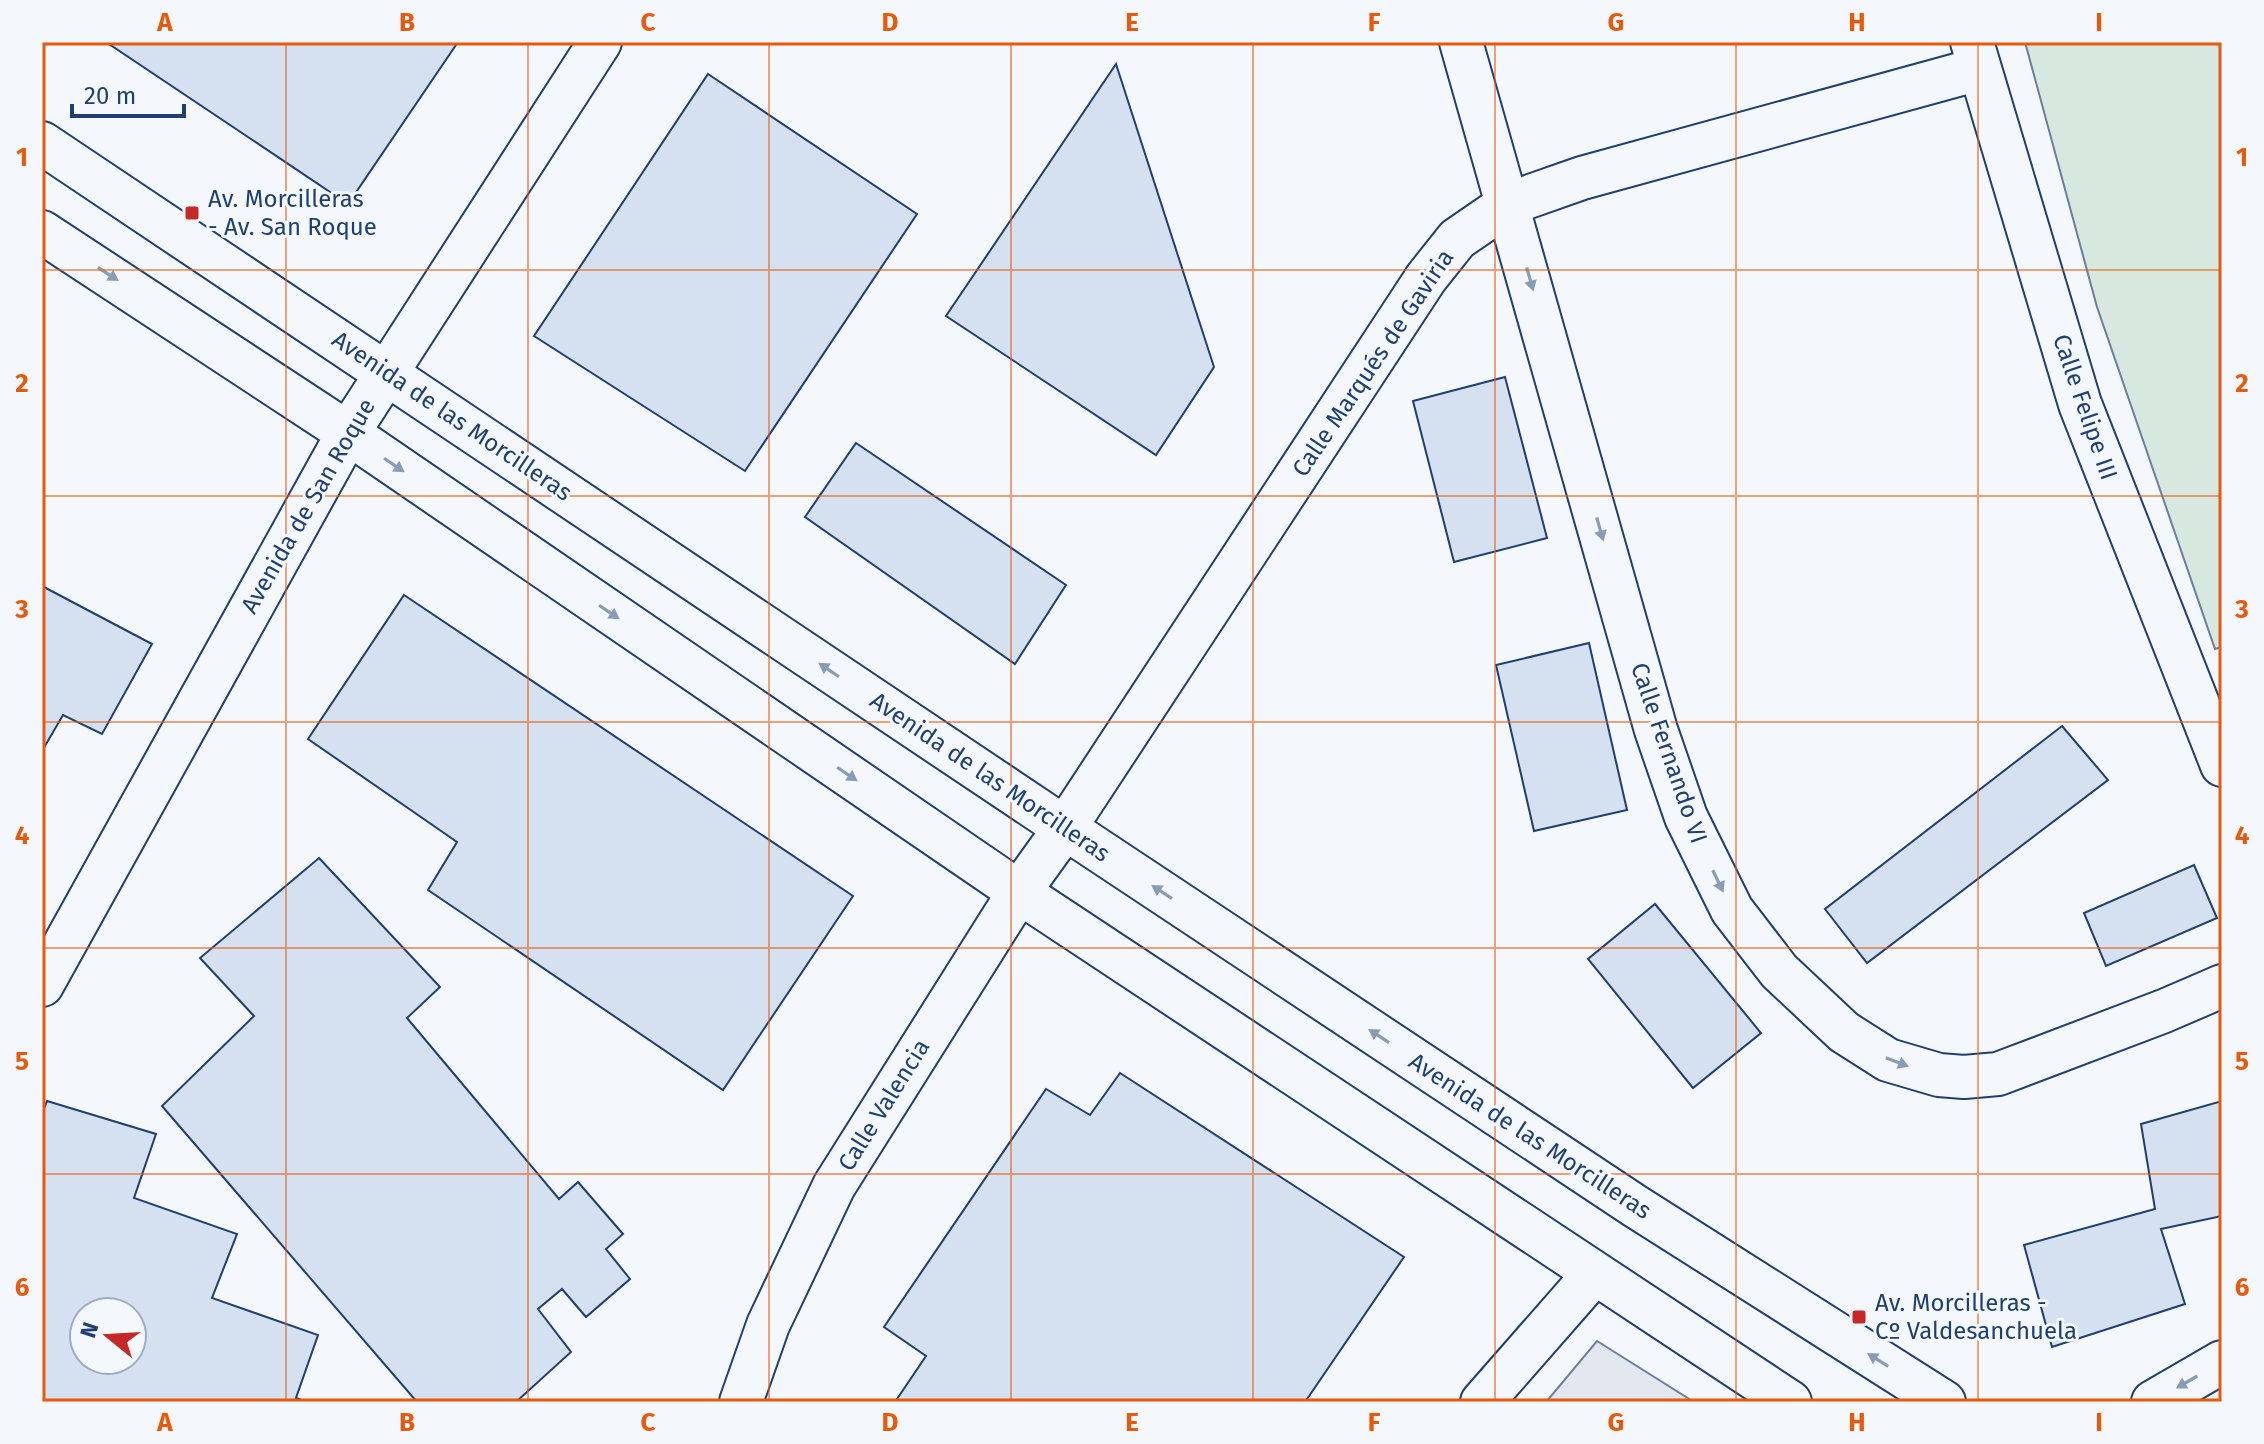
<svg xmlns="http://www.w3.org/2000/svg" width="2264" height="1444" font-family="'Fira Sans',sans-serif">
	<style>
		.green { fill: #d7e8df; stroke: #687fa3; stroke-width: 2 }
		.parking { fill: #e3e8f0; stroke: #687fa3; stroke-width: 2 }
		.building { fill: #d5e0f0; stroke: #1d3f73; stroke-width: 2; fill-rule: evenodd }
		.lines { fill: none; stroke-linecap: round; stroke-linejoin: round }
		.minor-casing { stroke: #1d3f73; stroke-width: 46 }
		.minor { stroke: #f4f7fb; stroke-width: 42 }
		.oneway { fill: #889bb7 }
		.grid { fill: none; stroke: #e8590c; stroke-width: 2; stroke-opacity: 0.55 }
		.poi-dot { fill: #c62828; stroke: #f4f7fb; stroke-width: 3 }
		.labels { text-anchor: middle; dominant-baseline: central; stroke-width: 6; stroke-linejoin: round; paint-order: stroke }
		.poi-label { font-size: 24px; fill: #1d3f73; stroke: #f4f7fb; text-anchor: start }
		.street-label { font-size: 24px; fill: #1d3f73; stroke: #f4f7fb }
		.neatline { fill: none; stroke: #e8590c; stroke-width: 3 }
		.grid-label { font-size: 26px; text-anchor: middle; font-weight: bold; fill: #e8590c }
	</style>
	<rect width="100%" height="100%" fill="#f4f7fb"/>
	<!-- green -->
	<path class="green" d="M2025,42H2222V647L2215,649L2097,307Z"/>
	<!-- parking -->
	<path class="parking" d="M1597,1341L1694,1402H1546Z"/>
	<!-- building -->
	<path class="building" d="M106,42H458L348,204Z
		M1116,64L1214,367L1156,455L946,316Z
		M708,74L917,214L745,471L534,336Z
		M1505,377L1547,538L1454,562L1413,401Z
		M856,443L1066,585L1015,664L805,517Z
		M42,586L152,644L102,734L63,715L42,751Z
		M404,595L853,896L723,1090L428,890L457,842L308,739Z
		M1589,643L1627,810L1534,831L1496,665Z
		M2062,726L2108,780L1867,963L1825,909Z
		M319,858L440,987L407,1018L559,1199L578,1182L623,1234L606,1249L630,1279L586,1317L562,1289L538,1309L571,1352L516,1402H417L162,1106L254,1016L200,958Z
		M2194,865L2217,918L2106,966L2084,913Z
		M1655,904L1761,1033L1693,1088L1588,959Z
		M1120,1073L1404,1257L1305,1402H895L926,1356L884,1327L1046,1089L1090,1115Z
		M47,1101L156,1134L134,1198L237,1234L212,1298L318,1335L296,1398L307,1402H42V1113ZM84,1312H132V1360H84Z
		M2222,1101V1216L2161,1229L2185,1304L2052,1347L2024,1245L2155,1209L2141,1124Z"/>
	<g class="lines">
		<!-- minor casing -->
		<g class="minor-casing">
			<path id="minor" d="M1461,42L1656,730L1686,817L1732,910L1779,971L1844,1032L1888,1060L1939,1075L1964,1077L1998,1074L2164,1011L2222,986
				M1972,42L2080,404L2222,765
				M42,143L1065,828L1635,1206L1944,1402
				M42,232L348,433L1019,892L1790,1402
				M42,985L348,433L600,42
				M741,1402L768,1325L834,1186L1019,892L1065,828L1426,278L1457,239L1508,204L1582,178L1979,69
				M1482,1402L1595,1273
				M2153,1402L2222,1362"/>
		</g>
		<!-- minor -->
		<use href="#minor" class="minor"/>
	</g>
	<!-- one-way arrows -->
	<defs><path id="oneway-solid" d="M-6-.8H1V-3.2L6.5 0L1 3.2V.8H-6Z" transform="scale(2)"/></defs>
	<g class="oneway">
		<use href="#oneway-solid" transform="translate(108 274) rotate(33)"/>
		<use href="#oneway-solid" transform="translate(1530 279) rotate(74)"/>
		<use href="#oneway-solid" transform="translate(394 465) rotate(34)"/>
		<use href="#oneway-solid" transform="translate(1600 529) rotate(74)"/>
		<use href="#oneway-solid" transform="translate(609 612) rotate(34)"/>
		<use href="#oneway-solid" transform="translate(829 670) rotate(-146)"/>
		<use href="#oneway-solid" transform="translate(847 774) rotate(34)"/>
		<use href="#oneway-solid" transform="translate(1718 881) rotate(64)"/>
		<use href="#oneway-solid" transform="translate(1162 892) rotate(-147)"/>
		<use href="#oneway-solid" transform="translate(1379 1036) rotate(-147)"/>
		<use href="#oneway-solid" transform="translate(1897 1062) rotate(21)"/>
		<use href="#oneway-solid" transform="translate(1878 1360) rotate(-148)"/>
		<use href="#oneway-solid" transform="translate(2187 1382) rotate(150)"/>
	</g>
	<!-- grid -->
	<path class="grid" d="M286,42V1402M528,42V1402M769,42V1402M1011,42V1402M1253,42V1402M1495,42V1402M1736,42V1402M1978,42V1402M42,270H2222M42,496H2222M42,722H2222M42,948H2222M42,1174H2222"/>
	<!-- markers -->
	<g class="poi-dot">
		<rect x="184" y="205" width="16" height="16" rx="4"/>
		<rect x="1851" y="1309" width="16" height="16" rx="4"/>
	</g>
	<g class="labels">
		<!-- poi labels -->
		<g class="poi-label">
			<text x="208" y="199">Av. Morcilleras<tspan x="208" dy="28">- Av. San Roque</tspan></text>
			<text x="1875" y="1303">Av. Morcilleras -<tspan x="1875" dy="28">Cº Valdesanchuela</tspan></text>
		</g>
		<!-- street labels -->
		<g class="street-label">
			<text transform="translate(1373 363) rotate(-56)">Calle Marqués de Gaviria</text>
			<text transform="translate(2085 407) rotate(71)">Calle Felipe III</text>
			<text transform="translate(452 416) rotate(34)">Avenida de las Morcilleras</text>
			<text transform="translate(308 506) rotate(-60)">Avenida de San Roque</text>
			<text transform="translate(1669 753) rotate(71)">Calle Fernando VI</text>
			<text transform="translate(990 777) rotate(34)">Avenida de las Morcilleras</text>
			<text transform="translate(884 1105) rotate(-58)">Calle Valencia</text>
			<text transform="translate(1530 1136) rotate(33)">Avenida de las Morcilleras</text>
		</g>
	</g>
	<!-- border -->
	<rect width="2264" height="1444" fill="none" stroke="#f4f7fb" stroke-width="88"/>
	<!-- north arrow -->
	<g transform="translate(108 1336) rotate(288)"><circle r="38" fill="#f4f7fb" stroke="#9eadc5" stroke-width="2"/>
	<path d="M0-6L14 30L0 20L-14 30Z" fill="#c62828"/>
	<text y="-12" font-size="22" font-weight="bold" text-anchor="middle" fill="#1d3f73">N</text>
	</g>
	<!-- scale -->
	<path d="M72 104v12h112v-12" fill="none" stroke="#1d3f73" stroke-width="4"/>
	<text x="84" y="104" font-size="24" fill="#1d3f73" stroke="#f4f7fb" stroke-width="6" paint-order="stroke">20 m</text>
	<rect x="44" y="44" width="2176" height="1356" class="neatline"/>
	<g class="grid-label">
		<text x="165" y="31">A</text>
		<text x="407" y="31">B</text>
		<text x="648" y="31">C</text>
		<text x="890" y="31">D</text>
		<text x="1132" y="31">E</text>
		<text x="1374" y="31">F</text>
		<text x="1616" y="31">G</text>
		<text x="1857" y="31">H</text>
		<text x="2099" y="31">I</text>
		<text x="22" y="166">1</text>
		<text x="2242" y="166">1</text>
		<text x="22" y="392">2</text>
		<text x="2242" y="392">2</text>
		<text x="22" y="618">3</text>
		<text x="2242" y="618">3</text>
		<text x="22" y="844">4</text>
		<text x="2242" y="844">4</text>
		<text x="22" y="1070">5</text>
		<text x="2242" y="1070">5</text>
		<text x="22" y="1296">6</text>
		<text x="2242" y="1296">6</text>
		<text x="165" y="1431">A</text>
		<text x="407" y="1431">B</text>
		<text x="648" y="1431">C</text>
		<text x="890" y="1431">D</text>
		<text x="1132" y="1431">E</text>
		<text x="1374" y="1431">F</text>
		<text x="1616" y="1431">G</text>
		<text x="1857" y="1431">H</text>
		<text x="2099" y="1431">I</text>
	</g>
</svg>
